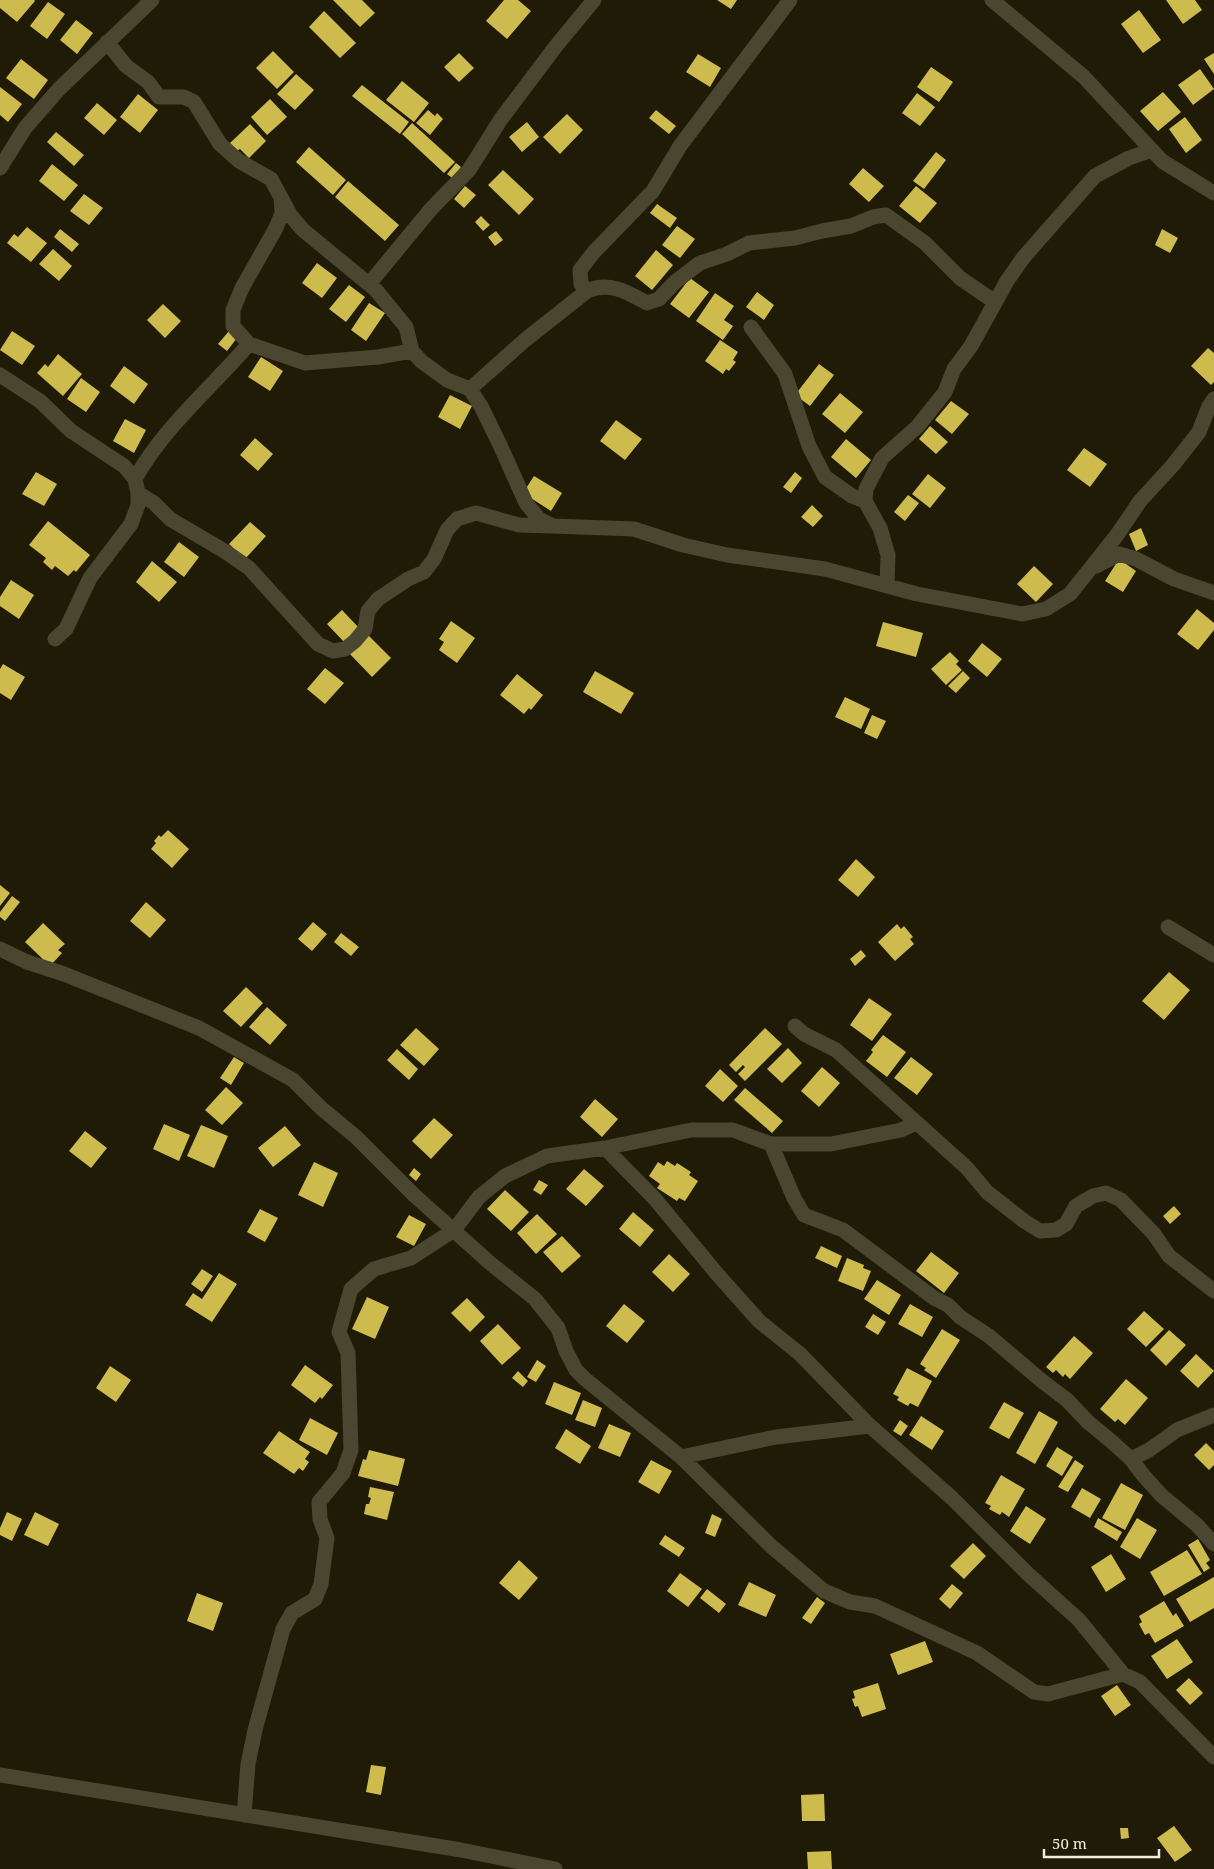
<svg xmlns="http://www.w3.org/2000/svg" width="1214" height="1869" font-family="'Noto Serif',serif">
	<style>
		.building { fill: #cebb4e }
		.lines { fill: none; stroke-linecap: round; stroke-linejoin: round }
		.minor { stroke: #4a4630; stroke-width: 15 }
	</style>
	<rect width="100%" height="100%" fill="#1f1b06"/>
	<!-- building -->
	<path class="building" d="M0,0H34L35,1L17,22L0,8Z
		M333,0H362L375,13L360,27Z
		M504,0H518L531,11L507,39L486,21Z
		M717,0H737L731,9Z
		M1166,0H1195L1202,10L1183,24Z
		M48,2L65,14L47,39L30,26Z
		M1139,10L1161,40L1143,53L1121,24Z
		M324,11L356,43L340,58L309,27Z
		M76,20L93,33L77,54L60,40Z
		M273,51L294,72L277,89L256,68Z
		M459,53L474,68L459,82L444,67Z
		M1214,53V74L1204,59Z
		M698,54L721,68L710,87L686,72Z
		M21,59L48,80L34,99L6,78Z
		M931,67L953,82L939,102L917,87Z
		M1200,69L1214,89L1193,105L1178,85Z
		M296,74L314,90L295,110L277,94Z
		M402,81L429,103L414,122L386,100Z
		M362,85L409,122L400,134L352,96Z
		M0,87L22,104L8,122L0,115Z
		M1163,92L1181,112L1158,131L1140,111Z
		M917,93L935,107L920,126L902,113Z
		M138,94L158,110L140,133L120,117Z
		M270,99L287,117L267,135L251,117Z
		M97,103L117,120L104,135L84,118Z
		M428,110L435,116L437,113L443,119L430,135L416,123Z
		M656,110L676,126L669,134L649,118Z
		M567,114L583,130L560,154L543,137Z
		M1185,117L1202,140L1186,153L1169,129Z
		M527,122L539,137L522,152L509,137Z
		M412,123L455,162L444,173L402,134Z
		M250,124L266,141L249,158L240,149L237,151L230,143Z
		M56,132L84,155L74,166L47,142Z
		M309,147L346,180L333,195L296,162Z
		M936,152L946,160L924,189L913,181Z
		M456,163L461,167L452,178L447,174Z
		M52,164L78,185L64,201L39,181Z
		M863,168L884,186L869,202L849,184Z
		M503,170L534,199L519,215L488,185Z
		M348,181L399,225L385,241L335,197Z
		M465,186L476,195L464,208L454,199Z
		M916,186L937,203L920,223L899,206Z
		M84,194L103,208L89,225L70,211Z
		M657,204L677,218L670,228L650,213Z
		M481,216L490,225L483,231L475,222Z
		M677,226L695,239L680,258L662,245Z
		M27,227L47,243L31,262L7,243L14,234L18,237Z
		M60,229L79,244L72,252L54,237Z
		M1162,229L1178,238L1170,253L1155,245Z
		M496,231L503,240L495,246L488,237Z
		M53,249L72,266L59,281L39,264Z
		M656,250L673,265L652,290L635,276Z
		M317,263L337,278L322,298L302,283Z
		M690,278L709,292L689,318L670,304Z
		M349,285L365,297L346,322L329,309Z
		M757,292L774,305L764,320L746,307Z
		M715,293L734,306L724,320L733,326L723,340L696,321Z
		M369,303L385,313L366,341L351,330Z
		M163,304L181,321L165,338L147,320Z
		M12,331L35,346L22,365L0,350Z
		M229,331L237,338L227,351L218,344Z
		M720,340L738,352L733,360L736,362L729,371L726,369L723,374L705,361Z
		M1208,348L1214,353V382L1211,385L1191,366Z
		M58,354L82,374L63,396L37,373L45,364L48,367Z
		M261,357L283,371L270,391L248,377Z
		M819,364L834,375L810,406L795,395Z
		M124,366L148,384L134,404L110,386Z
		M81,378L100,392L86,412L67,399Z
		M840,393L863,412L845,433L822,414Z
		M450,395L472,406L460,429L438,417Z
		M951,401L969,414L952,434L935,420Z
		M125,419L146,430L134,453L113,441Z
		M616,420L642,439L625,460L600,441Z
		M930,426L948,442L936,454L919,439Z
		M255,438L273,454L258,471L240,455Z
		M846,439L871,460L856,478L831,457Z
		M1084,448L1107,464L1090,487L1067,470Z
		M36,472L57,484L44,506L22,494Z
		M795,472L802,478L791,493L783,487Z
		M928,474L946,488L930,508L912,494Z
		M534,476L562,493L551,511L523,493Z
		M908,495L919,503L905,521L894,512Z
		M812,505L823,516L813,527L801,517Z
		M48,521L90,555L76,572L74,570L68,576L55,566L52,570L43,562L46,558L29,545Z
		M250,522L266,536L245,559L229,544Z
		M1141,528L1148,545L1136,551L1129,534Z
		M179,542L199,557L184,577L164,562Z
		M1119,559L1136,571L1123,592L1105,581Z
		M152,561L177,582L159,602L136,582Z
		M1034,566L1053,584L1036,602L1017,584Z
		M11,580L34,595L19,619L0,606V597Z
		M1197,609L1214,623V630L1198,650L1177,634Z
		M342,610L360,629L345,643L327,624Z
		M451,621L475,638L457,663L439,650L444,642L439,639Z
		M883,622L923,633L916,657L876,646Z
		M367,634L391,658L372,677L348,652Z
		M982,643L1002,659L987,677L968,661Z
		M950,652L959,661L956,664L962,670L946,685L931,669Z
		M3,664L25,677L11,700L0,693V669Z
		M325,668L344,683L325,704L307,689Z
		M595,671L634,693L621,714L583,692Z
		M963,671L970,678L956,693L948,686Z
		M517,674L543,695L531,710L529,708L524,714L500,695Z
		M845,697L870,709L861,729L835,717Z
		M872,715L886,721L877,739L864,733Z
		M168,830L189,849L172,868L151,849L156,843L154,841L159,835L161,837Z
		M856,859L875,877L858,897L838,880Z
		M0,885L10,893L0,906Z
		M12,896L20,902L5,921L0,917V912Z
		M146,902L166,920L150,938L130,921Z
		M313,922L327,934L312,951L298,939Z
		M43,923L65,944L58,950L62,953L50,966L25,942Z
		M897,924L901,929L904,926L913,937L910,939L914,944L895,961L878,942Z
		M341,933L359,947L351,956L334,942Z
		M861,950L866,956L855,966L850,959Z
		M1169,972L1190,990L1164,1020L1142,1001Z
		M246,987L263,1003L241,1027L223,1011Z
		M869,998L892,1014L872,1041L850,1025Z
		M267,1007L287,1025L270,1045L249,1027Z
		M416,1028L439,1049L424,1066L400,1045Z
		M765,1028L782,1044L745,1081L738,1074L745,1067L743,1065L736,1072L729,1065Z
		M883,1035L906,1052L887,1077L866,1061L873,1052L871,1050Z
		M788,1048L802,1063L782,1083L767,1069Z
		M397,1049L418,1069L409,1080L387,1060Z
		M234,1057L244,1063L231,1085L220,1078Z
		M911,1057L933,1074L917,1095L894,1078Z
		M822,1067L840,1083L819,1107L801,1091Z
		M720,1069L738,1086L723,1102L705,1086Z
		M226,1087L243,1103L222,1125L205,1110Z
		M745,1088L783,1121L772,1133L734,1100Z
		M595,1099L618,1119L602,1137L580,1117Z
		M434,1118L453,1135L431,1159L412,1141Z
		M164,1124L190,1135L179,1161L153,1149Z
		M201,1125L228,1136L214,1168L187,1156Z
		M285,1126L301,1145L273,1167L258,1148Z
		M85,1131L107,1148L91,1168L69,1151Z
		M667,1161L675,1166L677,1163L691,1172L689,1175L698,1181L685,1201L679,1198L677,1201L657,1188L660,1184L649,1176L658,1162L664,1166Z
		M314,1162L338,1173L323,1207L298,1195Z
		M414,1168L421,1174L416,1181L409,1175Z
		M584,1169L604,1186L586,1206L566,1189Z
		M539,1180L548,1185L541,1195L533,1190Z
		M505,1190L529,1212L511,1231L487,1209Z
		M1174,1206L1181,1214L1170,1224L1163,1216Z
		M260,1209L278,1218L265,1242L247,1232Z
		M633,1212L654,1230L640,1247L619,1229Z
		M537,1214L557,1234L536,1254L517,1233Z
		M409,1215L426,1224L414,1246L396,1237Z
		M562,1236L581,1256L562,1273L543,1252Z
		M821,1246L842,1256L837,1268L815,1258Z
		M931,1252L959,1273L944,1293L916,1271Z
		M669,1254L690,1274L673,1292L652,1272Z
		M847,1258L864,1265L863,1268L871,1271L863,1291L838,1281Z
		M202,1269L213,1276L202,1292L191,1284Z
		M219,1273L237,1284L212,1322L185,1305L193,1293L202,1299Z
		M877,1280L901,1295L889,1315L864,1299Z
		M367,1297L389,1307L375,1339L352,1329Z
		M467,1298L485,1317L470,1332L451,1313Z
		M624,1304L645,1321L627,1343L606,1326Z
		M910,1304L933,1317L922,1337L898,1324Z
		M1144,1311L1164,1329L1146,1347L1127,1329Z
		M873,1314L886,1322L878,1335L865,1327Z
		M498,1324L521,1348L502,1365L480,1341Z
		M942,1329L960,1340L936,1378L924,1370L926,1368L920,1364Z
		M1169,1330L1186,1345L1166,1366L1150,1350Z
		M1074,1336L1093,1353L1070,1379L1065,1374L1063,1377L1056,1370L1053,1373L1046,1367Z
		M1196,1354L1214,1371L1198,1388L1180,1371Z
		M537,1360L546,1366L536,1382L527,1377Z
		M305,1365L333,1385L322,1399L320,1397L315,1403L291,1385Z
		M110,1366L131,1380L116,1402L96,1388Z
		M907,1368L932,1381L918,1407L910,1403L908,1406L897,1400L899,1397L893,1394Z
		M518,1371L528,1381L523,1387L512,1378Z
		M1126,1379L1148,1398L1125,1425L1118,1419L1115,1422L1100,1409Z
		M554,1382L581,1393L572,1415L545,1404Z
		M583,1400L602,1408L595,1427L575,1420Z
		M1004,1402L1024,1413L1009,1439L989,1428Z
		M1039,1411L1058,1422L1035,1464L1016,1453Z
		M921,1416L944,1431L932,1450L909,1435Z
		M310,1418L338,1433L327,1455L299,1440Z
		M900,1420L908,1426L901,1436L893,1431Z
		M609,1424L631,1433L620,1457L598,1448Z
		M566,1429L591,1446L580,1464L555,1448Z
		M279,1431L310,1452L305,1459L309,1462L303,1471L299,1468L294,1474L263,1453Z
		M1206,1443L1214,1451V1465L1209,1470L1194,1455Z
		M1057,1447L1073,1457L1062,1476L1046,1466Z
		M369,1450L405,1459L398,1486L358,1476L363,1459L366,1460Z
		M651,1460L672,1471L659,1494L638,1482Z
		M1075,1460L1084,1466L1068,1492L1058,1487Z
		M1001,1475L1025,1489L1009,1517L1002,1512L1000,1515L989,1509L991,1506L985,1503Z
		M1121,1483L1143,1495L1125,1530L1102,1518Z
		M370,1487L394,1492L387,1520L364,1514L366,1504H369L371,1498L368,1497Z
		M1082,1488L1101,1499L1090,1518L1071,1507Z
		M1026,1506L1046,1519L1030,1544L1010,1531Z
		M7,1512L22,1519L12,1541L0,1535V1528Z
		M35,1512L59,1524L48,1546L24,1535Z
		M712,1514L722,1519L715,1537L705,1533Z
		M1098,1518L1122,1532L1117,1541L1094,1527Z
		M1137,1518L1157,1530L1140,1559L1120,1547Z
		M665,1535L685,1548L679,1557L659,1544Z
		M1198,1539L1210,1560L1206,1563L1210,1568L1204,1572L1188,1545Z
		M973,1543L986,1556L964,1579L950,1566Z
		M1187,1550L1202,1574L1164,1596L1150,1572Z
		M1111,1554L1126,1579L1106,1592L1091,1567Z
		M519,1560L538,1578L519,1600L499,1583Z
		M680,1573L702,1589L688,1607L667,1591Z
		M1214,1577V1608L1190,1622L1176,1599Z
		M749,1582L776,1595L766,1617L738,1605Z
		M952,1584L963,1593L950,1609L939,1599Z
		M707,1589L726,1604L719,1613L700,1598Z
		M197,1593L223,1603L213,1631L187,1621Z
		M817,1597L825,1603L811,1624L802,1618Z
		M1164,1601L1173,1616L1176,1613L1184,1626L1155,1643L1149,1633L1145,1635L1139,1624L1142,1622L1139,1616Z
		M1177,1639L1193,1662L1167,1679L1151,1656Z
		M925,1641L933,1662L898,1675L890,1654Z
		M1189,1678L1203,1693L1190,1705L1176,1690Z
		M878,1683L886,1709L862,1717L858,1706L855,1707L852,1699L855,1698L853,1691Z
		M1117,1685L1131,1705L1115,1716L1101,1696Z
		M371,1765L386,1767L381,1795L366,1792Z
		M824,1794L825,1821H802L801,1795Z
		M1174,1826L1192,1850L1175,1862L1157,1838Z
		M1120,1828H1128L1129,1838L1121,1839Z
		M831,1851L832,1869H808L807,1852Z"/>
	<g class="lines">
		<!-- minor -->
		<path class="minor" d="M992,0L1084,77L1162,161L1214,193
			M107,42L126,66L148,82L159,97H184L194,102L220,144L239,161L271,179L291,216L303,230L376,290L406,327L412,351L421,361L447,380L470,389L482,408L500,445L526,503L539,519L553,526L634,529L683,545L727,555L825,569L917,594L1022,614L1046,609L1070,594L1117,535L1140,501L1173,465L1199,432L1209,406L1214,399
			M0,168L25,128L59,89L152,0
			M281,197L282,213L276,228L242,288L233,310V326L249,344L305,363L378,357L412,351
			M369,284L431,209L469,170L501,119L556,46L594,0
			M587,291L581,284L580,270L594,252L653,191L680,146L790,0
			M751,327L785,374L809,446L825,477L852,496L865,501
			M0,375L40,401L71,431L124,466L135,479L138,493V505L131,524L90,578L66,629L55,639
			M470,389L525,340L587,291C609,281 627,292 647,303L659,299L675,282L700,263L727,254L749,243L795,238L822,231L851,226L873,217L886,215L925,243L960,278L995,302
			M135,479C163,428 211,388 249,344
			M138,493L154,503L170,519L226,552L249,568L318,644L333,651L345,649L355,641L365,629L368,611L378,599L408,579L424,572L434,559L447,530L457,519L476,513L519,525L551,526
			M1096,566L1119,554L1136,559L1174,579L1214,593
			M887,586L888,555L880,528L865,501L866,489L882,458L918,426L945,392L954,369L971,346L1007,281L1023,258L1095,176L1129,158L1152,150
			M1168,927L1214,955
			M0,949L27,962L64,974L199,1028L293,1080L321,1108L356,1137L414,1195L490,1263L535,1299L558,1328L566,1351L576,1370L585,1379L681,1457L771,1546L824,1591L850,1602L875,1606L977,1653L1034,1692L1048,1694L1123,1674L1140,1682L1214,1757
			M795,1026L804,1034L836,1050L967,1168L987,1192L1024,1221L1040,1231L1056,1230L1066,1224L1076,1206L1093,1196L1106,1193L1121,1200L1154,1234L1169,1256L1214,1291
			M771,1144L794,1198L804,1215L843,1230L934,1298L948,1305L960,1317L989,1336L1042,1381L1067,1400L1088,1422L1111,1441L1131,1459L1143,1475L1162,1496L1197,1525L1214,1544
			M605,1148L655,1199L718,1275L759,1321L800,1354L870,1426L952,1498L1028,1574L1079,1620L1123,1674
			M681,1457L776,1437L870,1426
			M1131,1459L1149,1450L1177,1430L1214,1415
			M0,1775L461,1850L555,1869
			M244,1815L248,1764L255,1730L283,1629L292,1613L315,1599L321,1584L327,1538L320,1519L319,1502L343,1473L351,1450L348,1353L339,1332L351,1289L374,1269L411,1258L454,1230L479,1197L505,1176L547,1156L605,1148L691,1130H733L771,1144H831L901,1130L916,1123"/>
	</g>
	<!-- scale -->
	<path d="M1044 1849v8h115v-8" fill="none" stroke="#eeecde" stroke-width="2.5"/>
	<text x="1052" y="1849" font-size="15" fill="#eeecde" stroke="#1f1b06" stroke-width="4" paint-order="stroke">50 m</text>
</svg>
